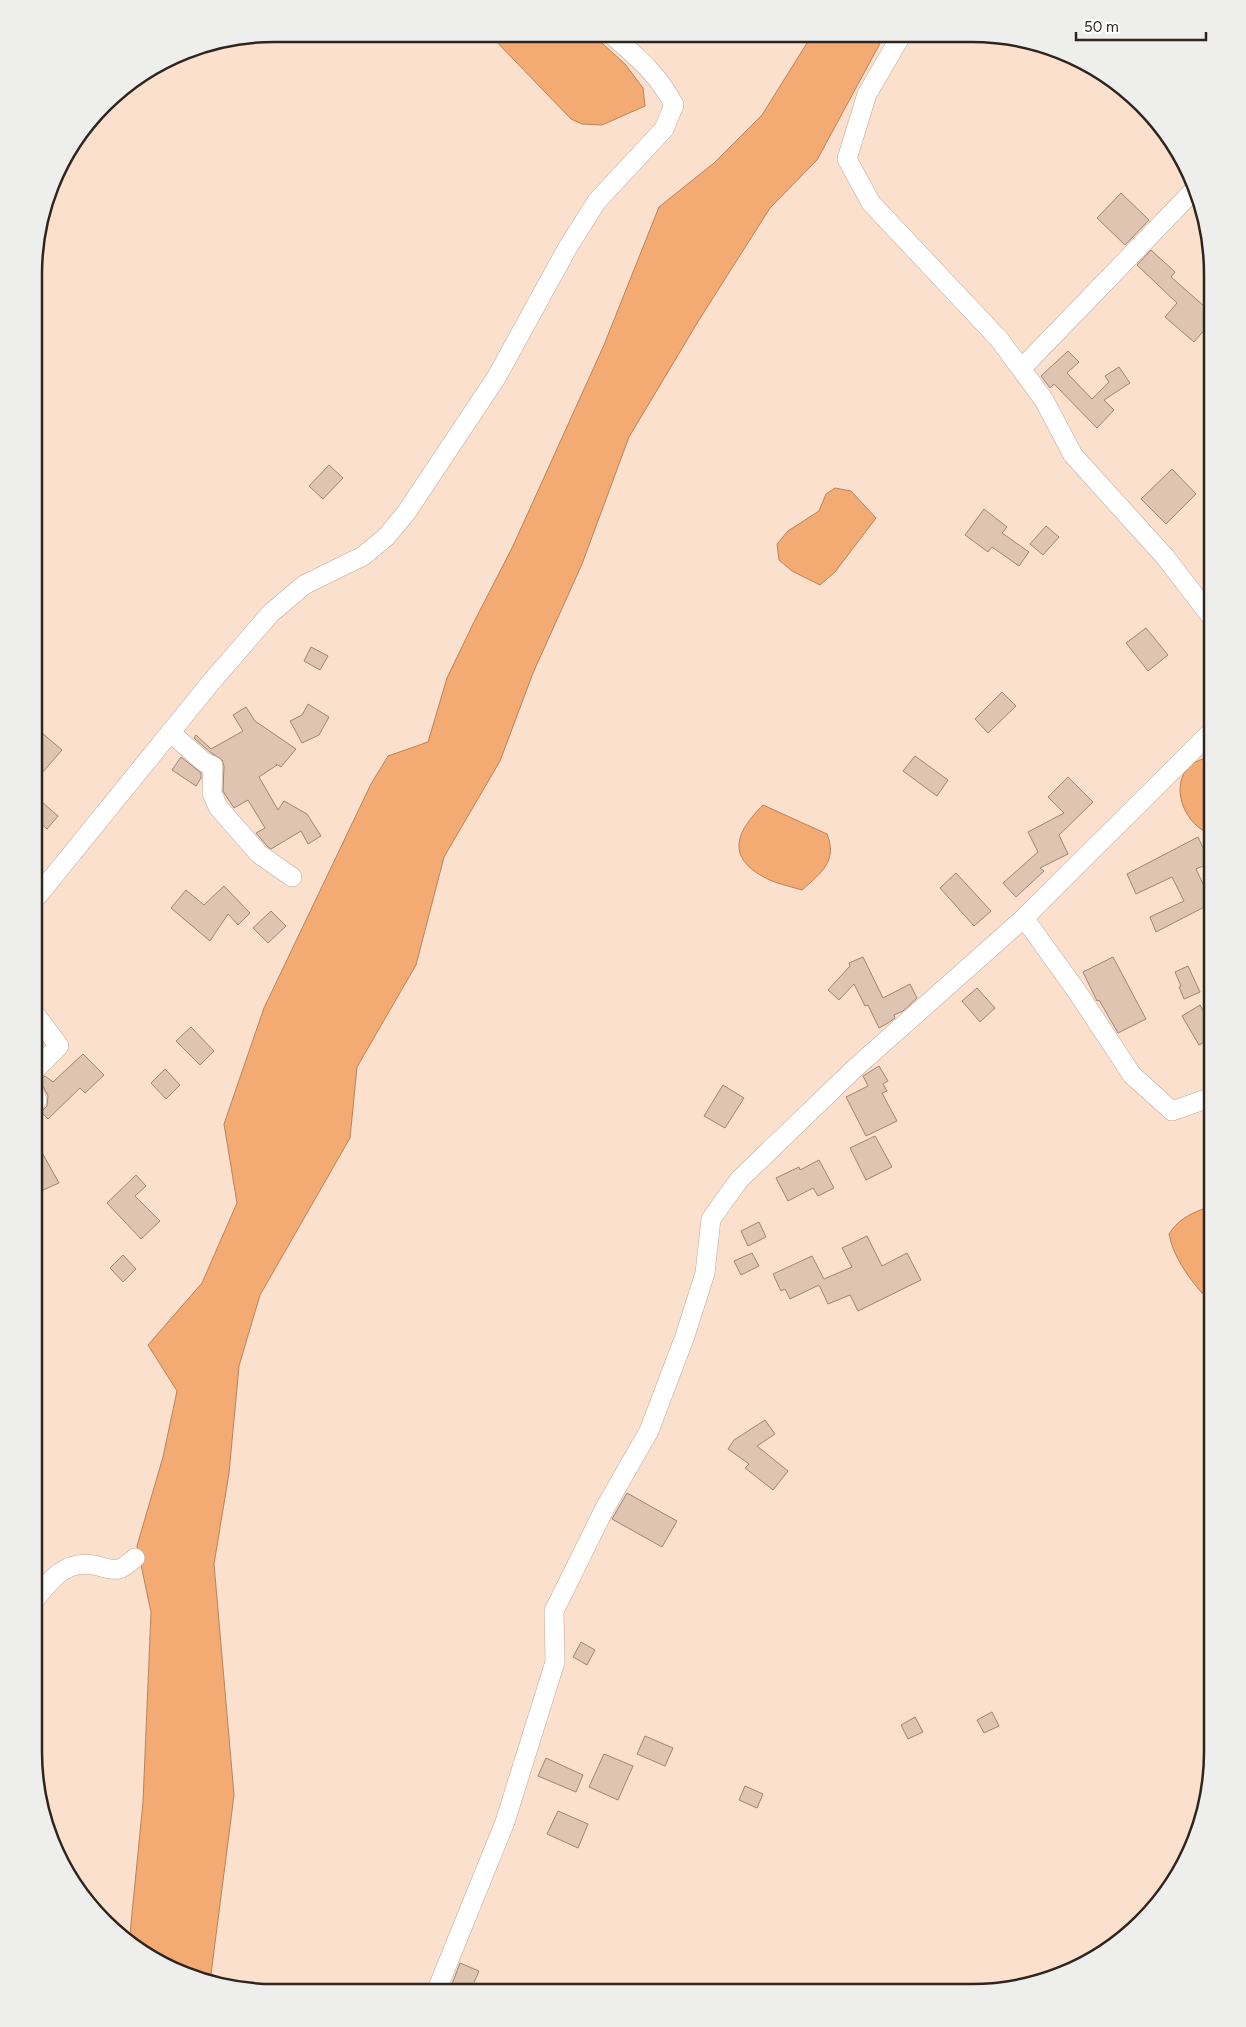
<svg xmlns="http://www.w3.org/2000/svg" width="1246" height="2027" font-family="Figtree,sans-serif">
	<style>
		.water { fill: #f4ab73; stroke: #b9835a }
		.building { fill: #dec4b1; stroke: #9e8674 }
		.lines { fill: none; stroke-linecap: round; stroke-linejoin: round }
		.street-casing { stroke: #c1a896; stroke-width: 20 }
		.street { stroke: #fff; stroke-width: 19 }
		.rim { fill: none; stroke: #2f251e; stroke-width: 2.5 }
	</style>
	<rect width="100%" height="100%" fill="#fae0cd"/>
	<!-- water -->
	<path class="water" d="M489,34L593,35L625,64L643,88L645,106L602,125L582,124L571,119Z
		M812,35L884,36L817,160L770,208L699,320L629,437L582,564L533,673L500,761L444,857L416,965L357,1067L350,1138L260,1295L239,1366L229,1473L214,1564L234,1795L210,1982L182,1975L129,1944L143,1802L151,1612L137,1546L163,1457L177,1391L148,1345L202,1283L237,1203L224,1124L264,1008L371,784L388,756L428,742L447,678L474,622L513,546L604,345L659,207L714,163L762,115Z
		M835,488L851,491L876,518L835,572L820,585L792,571L779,560L777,544L788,531L819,511L826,494Z
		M1212,756V834C1186,828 1167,785 1191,765C1195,761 1206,758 1212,756Z
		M763,805L827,834C838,861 821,873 802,890C789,886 773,883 762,876C725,855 738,830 763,805Z
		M1203,1209L1212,1212V1293H1202C1188,1277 1173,1256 1169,1234C1177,1221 1189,1214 1203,1209Z"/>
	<!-- building -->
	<path class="building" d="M1121,193L1149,220L1125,245L1097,218Z
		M1151,250L1175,272L1171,277L1212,313V321L1194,342L1165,317L1177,303L1137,265Z
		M1068,351L1079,362L1067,373L1092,399L1109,382L1105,376L1119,367L1130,383L1104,400L1114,410L1097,428L1054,384L1050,388L1041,376Z
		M329,465L343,478L323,499L309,486Z
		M1172,469L1196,494L1166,524L1141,499Z
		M984,509L1007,527L1002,533L1029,552L1019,566L992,547L988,552L965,535Z
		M1046,526L1059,537L1043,555L1030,544Z
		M1146,628L1168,655L1148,671L1126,643Z
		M311,647L328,656L320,670L304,661Z
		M1002,692L1016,706L988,733L975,719Z
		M308,704L329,717L319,735L302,743L290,721L302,715Z
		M246,707L255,721L296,749L281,767L276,764L277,765L259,777L278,810L284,801L307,814L321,836L308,844L301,831L271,849L267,846L256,833L265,828L248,800L234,808L226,796L223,791L224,766L222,760L210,752L194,738L196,735L211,749L243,731L233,715Z
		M35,727L62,750L35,781Z
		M915,756L948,780L937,796L903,771Z
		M181,757L201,773V778L196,786L172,770Z
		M1068,777L1093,802L1059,835L1068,854L1040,868L1044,871L1016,897L1003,883L1038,852L1028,832L1064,813L1048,797Z
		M35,796L58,816L47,829L35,818Z
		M1198,837L1210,863L1196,869L1212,903L1156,932L1150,917L1184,901L1172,877L1136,894L1127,874Z
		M956,873L991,911L974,926L940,888Z
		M224,886L250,913L238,925L228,914L210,941L171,908L186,890L204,905Z
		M271,911L286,926L268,943L253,928Z
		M863,957L883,998L910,984L917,998L903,1011L894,1015L895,1018L888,1023L879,1028L868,1005L865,1006L854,984L839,1000L828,990L850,966L849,963Z
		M1113,957L1146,1019L1118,1033L1099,1000L1097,1001L1083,972Z
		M1188,966L1200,992L1184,999L1179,987L1181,986L1175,972Z
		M977,988L995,1008L980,1022L962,1001Z
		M1200,1005L1212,1027V1038L1199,1045L1182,1016Z
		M191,1027L214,1051L200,1065L176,1041Z
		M83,1054L104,1075L85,1093L80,1088L48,1119L41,1112L47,1106L48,1096L43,1086L36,1083L45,1076L53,1082Z
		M879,1066L888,1081L883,1084L887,1091L882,1093L897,1121L866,1136L846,1097L868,1086L863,1076Z
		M165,1069L180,1085L166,1099L151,1083Z
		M723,1085L744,1098L725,1128L704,1116Z
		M875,1136L892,1167L866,1180L850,1148Z
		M35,1140L59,1183L34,1194L35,1181Z
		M819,1160L834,1188L818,1196L813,1188L788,1201L776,1178L799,1167L800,1170Z
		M136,1175L146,1186L135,1196L160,1221L141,1239L107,1203Z
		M759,1222L766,1237L748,1246L741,1231Z
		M867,1236L882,1266L907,1253L921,1280L858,1311L850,1295L828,1304L819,1285L790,1299L785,1289L781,1291L773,1274L812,1256L824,1279L852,1267L842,1248Z
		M752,1253L759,1266L741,1275L734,1261Z
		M123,1255L136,1269L123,1282L110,1268Z
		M765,1420L775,1434L757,1446L788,1471L773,1490L745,1468L749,1464L728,1449L734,1440Z
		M627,1493L677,1521L662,1547L612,1519Z
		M581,1642L595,1650L587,1665L573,1657Z
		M992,1712L999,1726L984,1733L977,1720Z
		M915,1717L923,1732L908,1739L901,1725Z
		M645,1736L673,1748L665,1766L637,1754Z
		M604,1754L633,1766L618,1800L589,1787Z
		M546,1758L583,1775L576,1792L538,1776Z
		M745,1786L763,1794L757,1808L739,1800Z
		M558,1811L588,1824L578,1848L547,1834Z
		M460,1963L479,1971L470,1992H449Z"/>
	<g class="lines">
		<!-- street casing -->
		<g class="street-casing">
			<path id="street" d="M901,36L867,94L847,159L871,203L999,339L1044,400L1073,455L1166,558L1212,618
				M1021,369L1195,189
				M170,732L204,762L213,766L212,793L218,807L259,854L292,877
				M35,899L212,681L271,613L304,585L363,556L386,537L406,513L496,378L568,247L597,201L664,129L674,105C659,75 636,56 612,35
				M1024,918L1076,990L1132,1075L1172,1111L1212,1097
				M35,1070L59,1046L35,1014
				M35,1103L37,1100L35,1094
				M34,1601C49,1581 65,1560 93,1565C101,1566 111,1571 119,1569C125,1567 131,1561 135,1558
				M436,1992L505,1822L555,1662L554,1611L605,1508L649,1431L685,1336L705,1273L711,1219L739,1180L854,1069L1024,918L1212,731"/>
		</g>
		<!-- street -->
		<use href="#street" class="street"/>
	</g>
	<!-- crop -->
	<path d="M0 0H1246V2027H0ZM274 42H972A232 232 0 0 1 1204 274V1752A232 232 0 0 1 972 1984H274A232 232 0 0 1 42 1752V274A232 232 0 0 1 274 42Z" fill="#eeeeed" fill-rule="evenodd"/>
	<path class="rim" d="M274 42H972A232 232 0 0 1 1204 274V1752A232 232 0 0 1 972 1984H274A232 232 0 0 1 42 1752V274A232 232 0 0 1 274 42Z"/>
	<!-- scale -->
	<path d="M1076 32v8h130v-8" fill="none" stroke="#2f251e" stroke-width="2.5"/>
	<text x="1084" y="32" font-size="15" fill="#2f251e" stroke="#ffffff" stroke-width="4" paint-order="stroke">50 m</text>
</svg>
